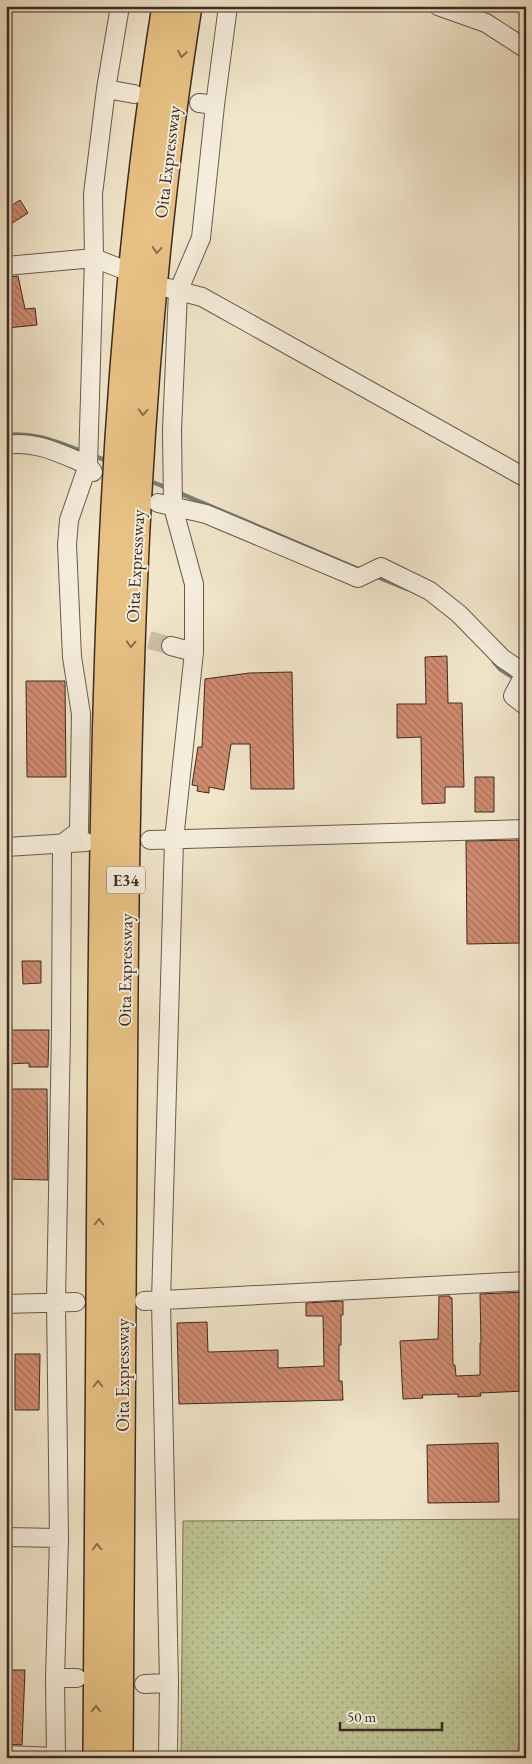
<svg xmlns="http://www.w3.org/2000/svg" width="532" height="1764" font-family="'EB Garamond',serif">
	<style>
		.grass { fill: url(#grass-dots); stroke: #7d765b }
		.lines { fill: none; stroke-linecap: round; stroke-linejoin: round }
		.stream { stroke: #75837b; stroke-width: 4.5 }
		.building { fill: url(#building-back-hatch); stroke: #3d2a22 }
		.minor-tunnel { stroke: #cdc0a8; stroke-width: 18; stroke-dasharray: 18 9; stroke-linecap: butt }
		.minor-casing { stroke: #6a594c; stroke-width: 20 }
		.highway-casing { stroke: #3d2a22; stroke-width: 28 }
		.minor { stroke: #f6eedd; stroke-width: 18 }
		.highway { stroke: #e8c285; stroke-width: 25 }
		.oneway { stroke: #8a6e4f }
		.labels { text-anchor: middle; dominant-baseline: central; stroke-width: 4; stroke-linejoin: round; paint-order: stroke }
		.shield { fill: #f6eedd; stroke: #74655a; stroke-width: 1 }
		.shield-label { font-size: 16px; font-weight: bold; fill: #3d2a22 }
		.street-label { font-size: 18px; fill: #3d2a22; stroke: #f6eedd }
	</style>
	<defs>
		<pattern id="grass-dots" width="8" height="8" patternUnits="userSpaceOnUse" patternTransform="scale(1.25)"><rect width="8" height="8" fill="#bdc394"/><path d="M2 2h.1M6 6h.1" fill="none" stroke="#9b9f78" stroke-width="1.8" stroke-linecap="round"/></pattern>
		<pattern id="building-back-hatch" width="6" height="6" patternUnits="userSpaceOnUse" patternTransform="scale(1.25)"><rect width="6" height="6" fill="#d08b71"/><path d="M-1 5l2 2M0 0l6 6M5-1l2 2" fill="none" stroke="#aa725c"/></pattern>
	</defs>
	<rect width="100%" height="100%" fill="#f1e5ca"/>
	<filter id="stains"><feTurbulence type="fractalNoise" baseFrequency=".004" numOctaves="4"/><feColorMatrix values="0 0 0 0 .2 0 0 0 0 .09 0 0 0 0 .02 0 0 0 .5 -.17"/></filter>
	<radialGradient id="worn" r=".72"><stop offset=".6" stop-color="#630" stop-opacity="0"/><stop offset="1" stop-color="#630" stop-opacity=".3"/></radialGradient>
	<!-- grass -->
	<path class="grass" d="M526,1519V1758H181L183,1521Z"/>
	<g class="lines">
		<!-- stream -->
		<path class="stream" d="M521,6L526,9
			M6,435C36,432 57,442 84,452
			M92,455L110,462
			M155,483L167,488
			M177,492L363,571
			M375,576L407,589
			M494,662L500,669L517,680"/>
	</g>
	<!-- building -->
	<path class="building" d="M20,200L28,213L6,227V209Z
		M18,276L25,309L35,308L37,325L7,328L6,277Z
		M447,656L448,703H462L464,787H445V803L422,804L421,737L397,738V704H426L425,657Z
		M292,672L294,789H251L250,744H231L224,790L209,787V793L197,791L198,786L192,785L198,747H202L205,679L249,673Z
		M26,681H65L66,777H27Z
		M475,777H494V812H475Z
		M519,840L520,943L467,944L466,841Z
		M22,961H41V983L23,984Z
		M6,1030H49L48,1067H29V1063L6,1064Z
		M6,1089H47L48,1180L6,1179Z
		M526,1292V1391L480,1393L481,1396L458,1397V1394L422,1395L423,1398L403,1399L400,1341L438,1339L439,1296H450V1298H452L453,1365H455L456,1376L480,1375V1343H481L480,1294Z
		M343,1301V1315H341V1345H339V1381H342L343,1400L179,1404L177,1323L207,1322L208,1352L278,1350V1368L324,1366L323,1316H306V1303Z
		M15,1354H40L39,1410H15Z
		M498,1443L499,1502L428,1503L427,1445Z
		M6,1670H25L22,1745L6,1744Z"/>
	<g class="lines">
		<!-- minor-tunnel -->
		<path class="minor-tunnel" d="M123,633L171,646"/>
		<!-- minor casing -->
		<g class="minor-casing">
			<path id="minor" d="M438,6L486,23L526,49
				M106,89L134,94
				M199,103L215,105
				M6,266L94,258L122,269
				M168,288L202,297L526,478
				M6,445C36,440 61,454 88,465L93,472
				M158,503L206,514L358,578L381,567L430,591L459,614L502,658L524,673
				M171,646L194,652
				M526,671L513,696L526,706
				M150,840L526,829
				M62,844L79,831L81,714L72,657L67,545L69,520L88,465L94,258L93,194L106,89L120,6
				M6,847L86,842
				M144,1301L526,1281
				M6,1304L76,1302
				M6,1537L59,1538
				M55,1678H77
				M144,1684L169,1683
				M6,1755L56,1757
				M56,1758L55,1678L59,1538L56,1302L61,1031L62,844
				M168,1758L169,1683L161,1301L174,840L194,652V584L173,507L172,430L178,292L201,238L215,105L228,6"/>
		</g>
		<!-- highway casing -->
		<g class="highway-casing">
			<path id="highway" d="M96,1758C97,1505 98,1252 101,999C104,668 112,335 165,6
				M120,1758C121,1502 122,1246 125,991C128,661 137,332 189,6"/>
		</g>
		<!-- minor -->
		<use href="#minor" class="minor"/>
		<!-- highway -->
		<use href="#highway" class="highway"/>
	</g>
	<!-- one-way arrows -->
	<defs><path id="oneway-chevron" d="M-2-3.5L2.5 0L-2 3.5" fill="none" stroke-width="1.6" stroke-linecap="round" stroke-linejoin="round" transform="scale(1.25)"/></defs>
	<g class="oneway">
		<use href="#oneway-chevron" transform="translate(182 54) rotate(99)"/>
		<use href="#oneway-chevron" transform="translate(157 250) rotate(95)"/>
		<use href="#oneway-chevron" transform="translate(143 412) rotate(94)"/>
		<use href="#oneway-chevron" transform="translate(131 644) rotate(93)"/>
		<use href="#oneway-chevron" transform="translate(99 1222) rotate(-90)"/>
		<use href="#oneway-chevron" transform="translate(98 1384) rotate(-90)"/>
		<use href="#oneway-chevron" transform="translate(97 1547) rotate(-90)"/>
		<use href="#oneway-chevron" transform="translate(96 1709) rotate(-90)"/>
	</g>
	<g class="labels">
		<!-- shield labels -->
		<rect class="shield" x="107" y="866.5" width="38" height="27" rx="4"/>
		<g class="shield-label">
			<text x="126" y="880">E34</text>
		</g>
		<!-- street labels -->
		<g class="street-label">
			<text transform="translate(167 162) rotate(-83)">Oita Expressway</text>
			<text transform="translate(135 566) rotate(-87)">Oita Expressway</text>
			<text transform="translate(125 970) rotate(-89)">Oita Expressway</text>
			<text transform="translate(122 1375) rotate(-90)">Oita Expressway</text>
		</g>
	</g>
	<!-- margin -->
	<rect width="532" height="1764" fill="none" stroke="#f1e5ca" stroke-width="25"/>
	<rect x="8" y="8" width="517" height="1749" fill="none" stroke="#3d2a22" stroke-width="2.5"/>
	<rect x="12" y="12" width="507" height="1739" fill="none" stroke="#3d2a22"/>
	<!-- scale -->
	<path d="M340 1722v8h102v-8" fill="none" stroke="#3d2a22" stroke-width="2.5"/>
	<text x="347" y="1722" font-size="15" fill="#3d2a22" stroke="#f6eedd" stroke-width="4" paint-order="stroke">50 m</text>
	<rect width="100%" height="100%" filter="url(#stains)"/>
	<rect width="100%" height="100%" fill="url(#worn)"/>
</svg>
